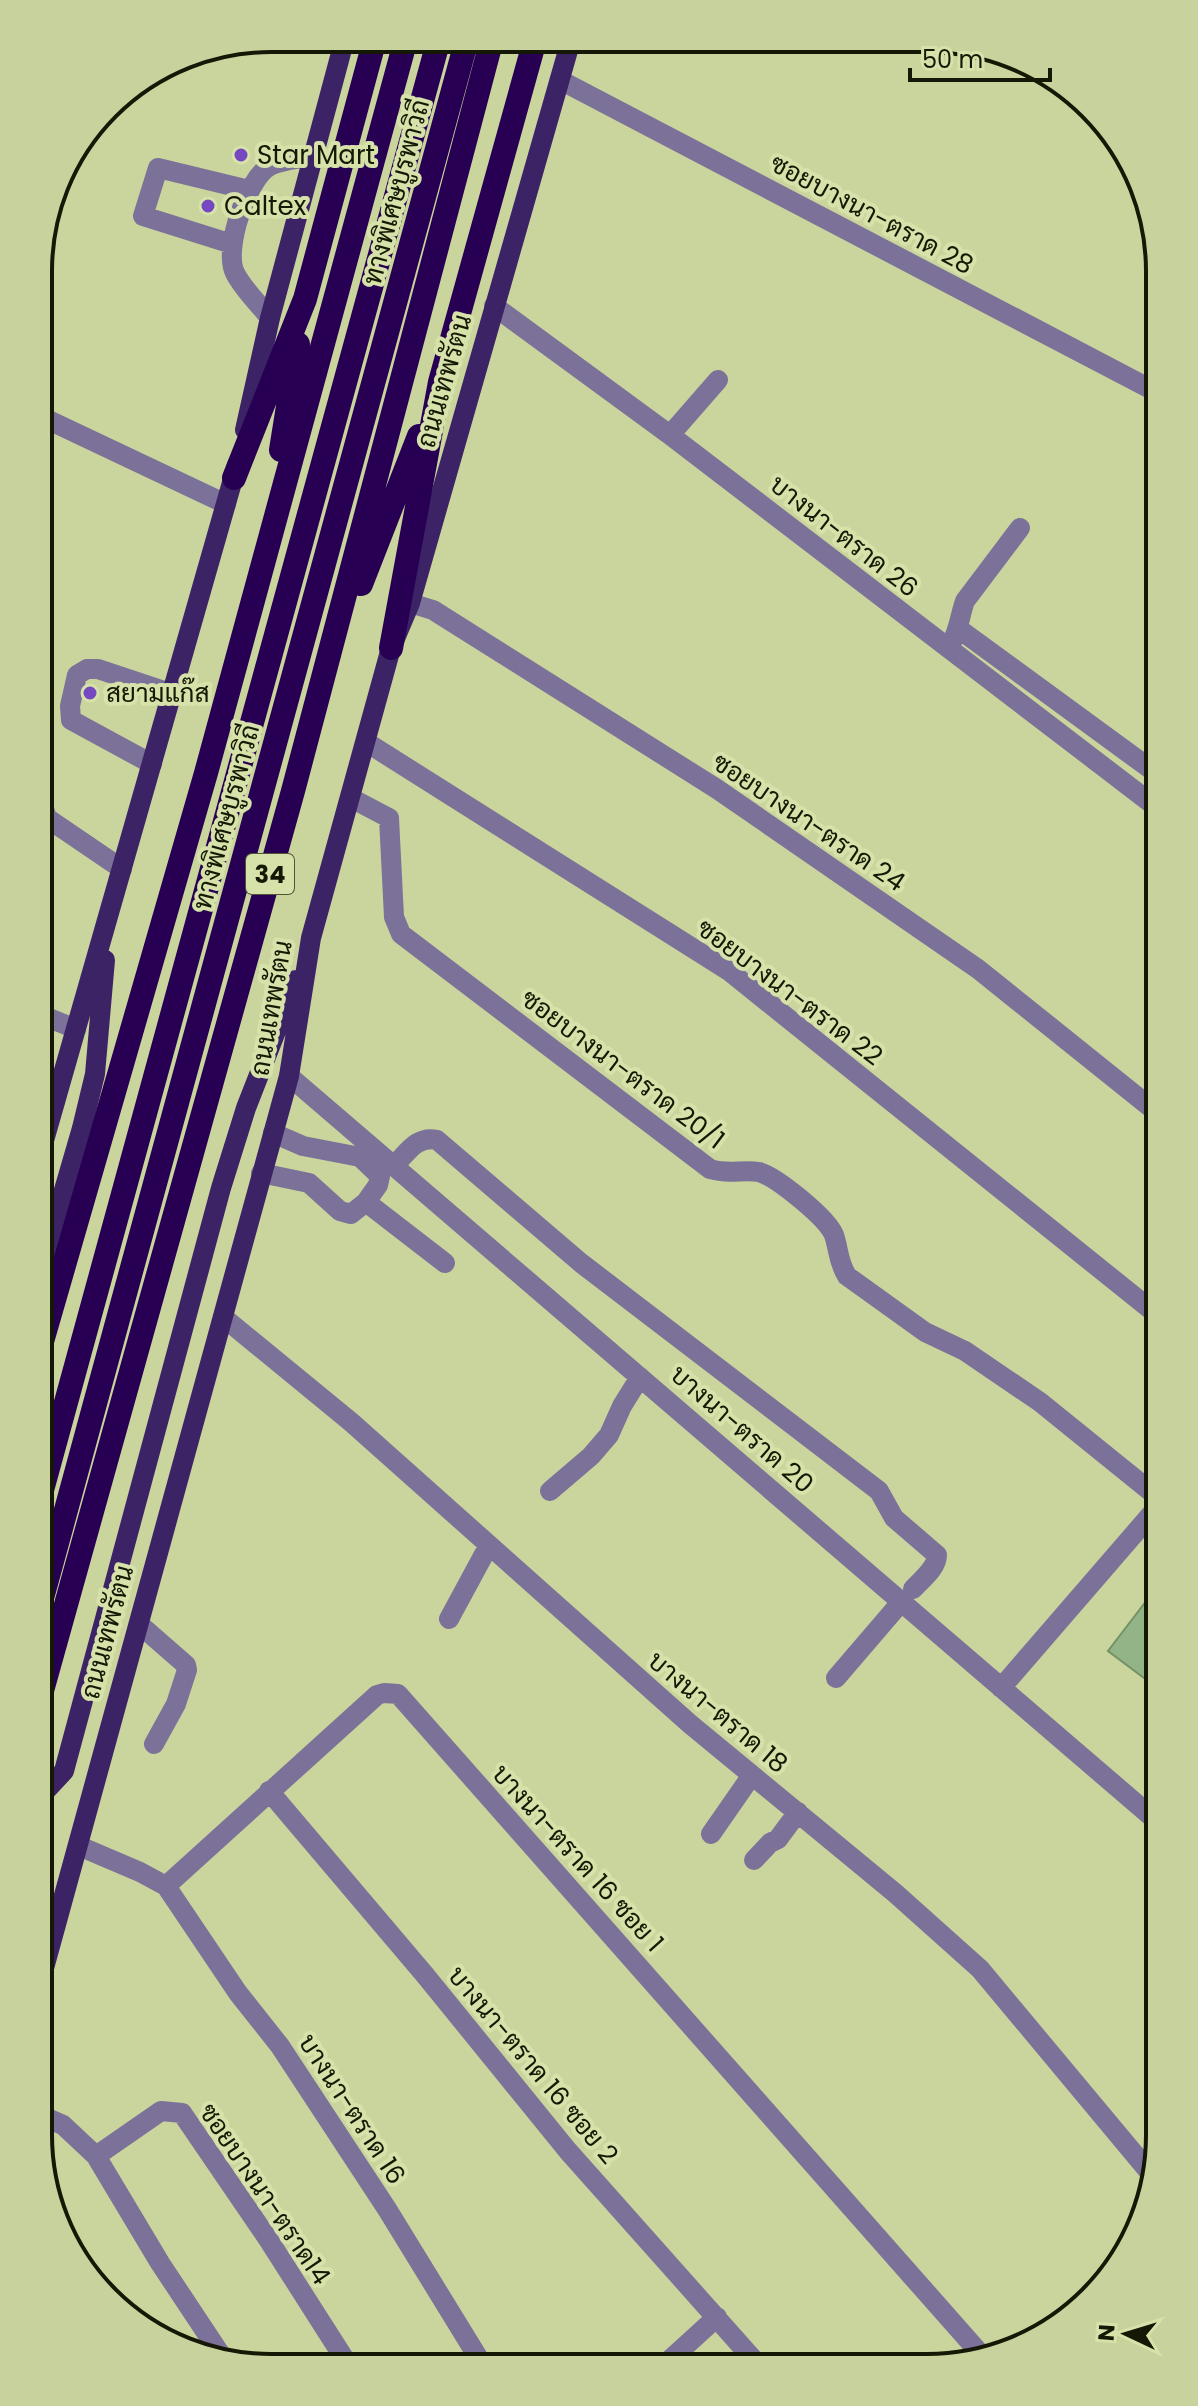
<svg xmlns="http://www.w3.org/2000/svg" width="1198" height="2406" font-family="Poppins,Sarabun,sans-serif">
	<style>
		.building { fill: #93b486; stroke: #739367; stroke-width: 2 }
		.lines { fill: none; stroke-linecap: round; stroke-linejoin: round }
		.minor { stroke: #7c7198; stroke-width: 20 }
		.major { stroke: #3c2366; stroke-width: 20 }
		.highway { stroke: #280053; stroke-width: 24 }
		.poi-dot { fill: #7547c0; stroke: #d6e2aa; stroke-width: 3 }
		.labels { text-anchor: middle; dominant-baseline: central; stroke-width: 8; stroke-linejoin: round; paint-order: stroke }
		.shield { fill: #d6e2aa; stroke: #4f5536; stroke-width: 2 }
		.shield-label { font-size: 24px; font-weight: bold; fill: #151804 }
		.poi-label { font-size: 26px; fill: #151804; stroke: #d6e2aa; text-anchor: start }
		.street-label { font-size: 26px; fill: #151804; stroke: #d6e2aa }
		.rim { fill: none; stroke: #151804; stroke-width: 4 }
	</style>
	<rect width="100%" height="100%" fill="#cad49d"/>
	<!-- building -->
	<path class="building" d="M1160,1583V1690L1108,1651Z"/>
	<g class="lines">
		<!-- minor -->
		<path class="minor" d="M560,80L1160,394
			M232,244L143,216L158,168L249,190
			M494,306L670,435L1160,810
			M270,318C259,304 243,289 235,273C223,250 247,178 270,166C282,160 300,159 313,156
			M40,416L226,504
			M670,435L718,380
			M410,603L433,610L717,789L978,969L1160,1115
			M959,629L1160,776
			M952,642C959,629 960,615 965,601L1020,528
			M366,742L729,971L1160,1317
			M152,764L71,720L70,706L77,675L87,669H98L173,694
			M39,794L47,818L122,869
			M351,798L389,818L394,917L401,934L710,1169C729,1175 742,1169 759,1172C777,1177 827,1218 834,1235C839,1250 838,1262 847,1276L925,1332L965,1351L1040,1402L1160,1499
			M39,1014L76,1029
			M289,1076L1160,1824
			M39,1086L55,1101
			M273,1133L303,1146L360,1157L380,1176L378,1185L366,1202
			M394,1166C407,1153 417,1135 437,1140L581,1263L879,1491L894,1518L937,1555C937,1568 922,1579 913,1589
			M261,1173L309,1183L340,1211L351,1214L366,1202L445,1263
			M223,1317L351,1422L690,1724L895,1893L980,1969L1151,2174
			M550,1491L591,1456L609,1435L622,1406L640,1377
			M449,1619L489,1545
			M139,1624L186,1665L187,1670L176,1704L154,1744
			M836,1678L902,1601
			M1001,1688L1160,1504
			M269,1791L425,1975L568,2151L761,2368
			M711,1834L752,1775
			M79,1846L140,1872L166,1886L238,1993L280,2046L387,2209L484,2367
			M754,1860L770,1843L778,1839L798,1812
			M166,1886L377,1695L384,1693L398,1694L985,2359
			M38,2114L63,2125L96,2156L160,2263L223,2358
			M96,2156L161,2111L182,2113L268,2239L349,2366
			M662,2367L717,2317"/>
		<!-- major -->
		<path class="major" d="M245,430L270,318L345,38
			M39,1158L237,465
			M39,1276L82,1128L95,1074L105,960
			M38,1799L64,1771L221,1188L246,1108L296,980
			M38,1990L289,1076L311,938L391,648L410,603L571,40"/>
		<!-- highway -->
		<path class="highway" d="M281,450L298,344
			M234,478L305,299L375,39
			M361,584L419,436
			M391,648L440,382L535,40
			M39,1352L206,773L406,39
			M39,1501L439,39
			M39,1609L467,39
			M38,1705L293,791L492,39"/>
	</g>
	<!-- markers -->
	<g class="poi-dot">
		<circle cx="241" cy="155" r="8"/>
		<circle cx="208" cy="206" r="8"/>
		<circle cx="90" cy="693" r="8"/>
	</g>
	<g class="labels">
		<!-- shield labels -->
		<rect class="shield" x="246" y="854" width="48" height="40" rx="6"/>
		<g class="shield-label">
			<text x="270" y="874">34</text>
		</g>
		<!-- poi labels -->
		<g class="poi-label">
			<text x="257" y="155">Star Mart</text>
			<text x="224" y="206">Caltex</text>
			<text x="106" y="693">สยามแก๊ส</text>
		</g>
		<!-- street labels -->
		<g class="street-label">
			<text transform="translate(396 192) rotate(-75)">ทางพิเศษบูรพาวิถี</text>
			<text transform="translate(872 214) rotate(28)">ซอยบางนา-ตราด 28</text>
			<text transform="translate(444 381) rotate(-74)">ถนนเทพรัตน</text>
			<text transform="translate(844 536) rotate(38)">บางนา-ตราด 26</text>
			<text transform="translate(226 817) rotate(-75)">ทางพิเศษบูรพาวิถี</text>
			<text transform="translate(809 822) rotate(34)">ซอยบางนา-ตราด 24</text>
			<text transform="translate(790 992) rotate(37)">ซอยบางนา-ตราด 22</text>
			<text transform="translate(271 1008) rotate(-80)">ถนนเทพรัตน</text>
			<text transform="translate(623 1069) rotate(37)">ซอยบางนา-ตราด 20/1</text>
			<text transform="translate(742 1429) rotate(41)">บางนา-ตราด 20</text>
			<text transform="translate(107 1632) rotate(-75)">ถนนเทพรัตน</text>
			<text transform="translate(718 1712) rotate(40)">บางนา-ตราด 18</text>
			<text transform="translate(578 1858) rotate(48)">บางนา-ตราด 16 ซอย 1</text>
			<text transform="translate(533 2065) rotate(50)">บางนา-ตราด 16 ซอย 2</text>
			<text transform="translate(352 2109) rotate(57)">บางนา-ตราด 16</text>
			<text transform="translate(265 2194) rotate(56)">ซอยบางนา-ตราด14</text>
		</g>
	</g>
	<!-- crop -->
	<path d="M0 0H1198V2406H0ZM271 52H927A219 219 0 0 1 1146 271V2135A219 219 0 0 1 927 2354H271A219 219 0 0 1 52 2135V271A219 219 0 0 1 271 52Z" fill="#c7d29d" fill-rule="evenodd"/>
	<path class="rim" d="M271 52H927A219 219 0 0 1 1146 271V2135A219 219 0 0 1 927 2354H271A219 219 0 0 1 52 2135V271A219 219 0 0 1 271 52Z"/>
	<!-- north arrow -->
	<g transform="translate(1126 2334) rotate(274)" stroke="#d6e2aa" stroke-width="6" paint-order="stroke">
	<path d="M0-6L14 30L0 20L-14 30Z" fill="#151804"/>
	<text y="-12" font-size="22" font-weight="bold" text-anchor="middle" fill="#151804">N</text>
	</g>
	<!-- scale -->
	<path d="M910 68v12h140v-12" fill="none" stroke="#151804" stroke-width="4"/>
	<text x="922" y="68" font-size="24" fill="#151804" stroke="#d6e2aa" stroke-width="6" paint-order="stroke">50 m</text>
</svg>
